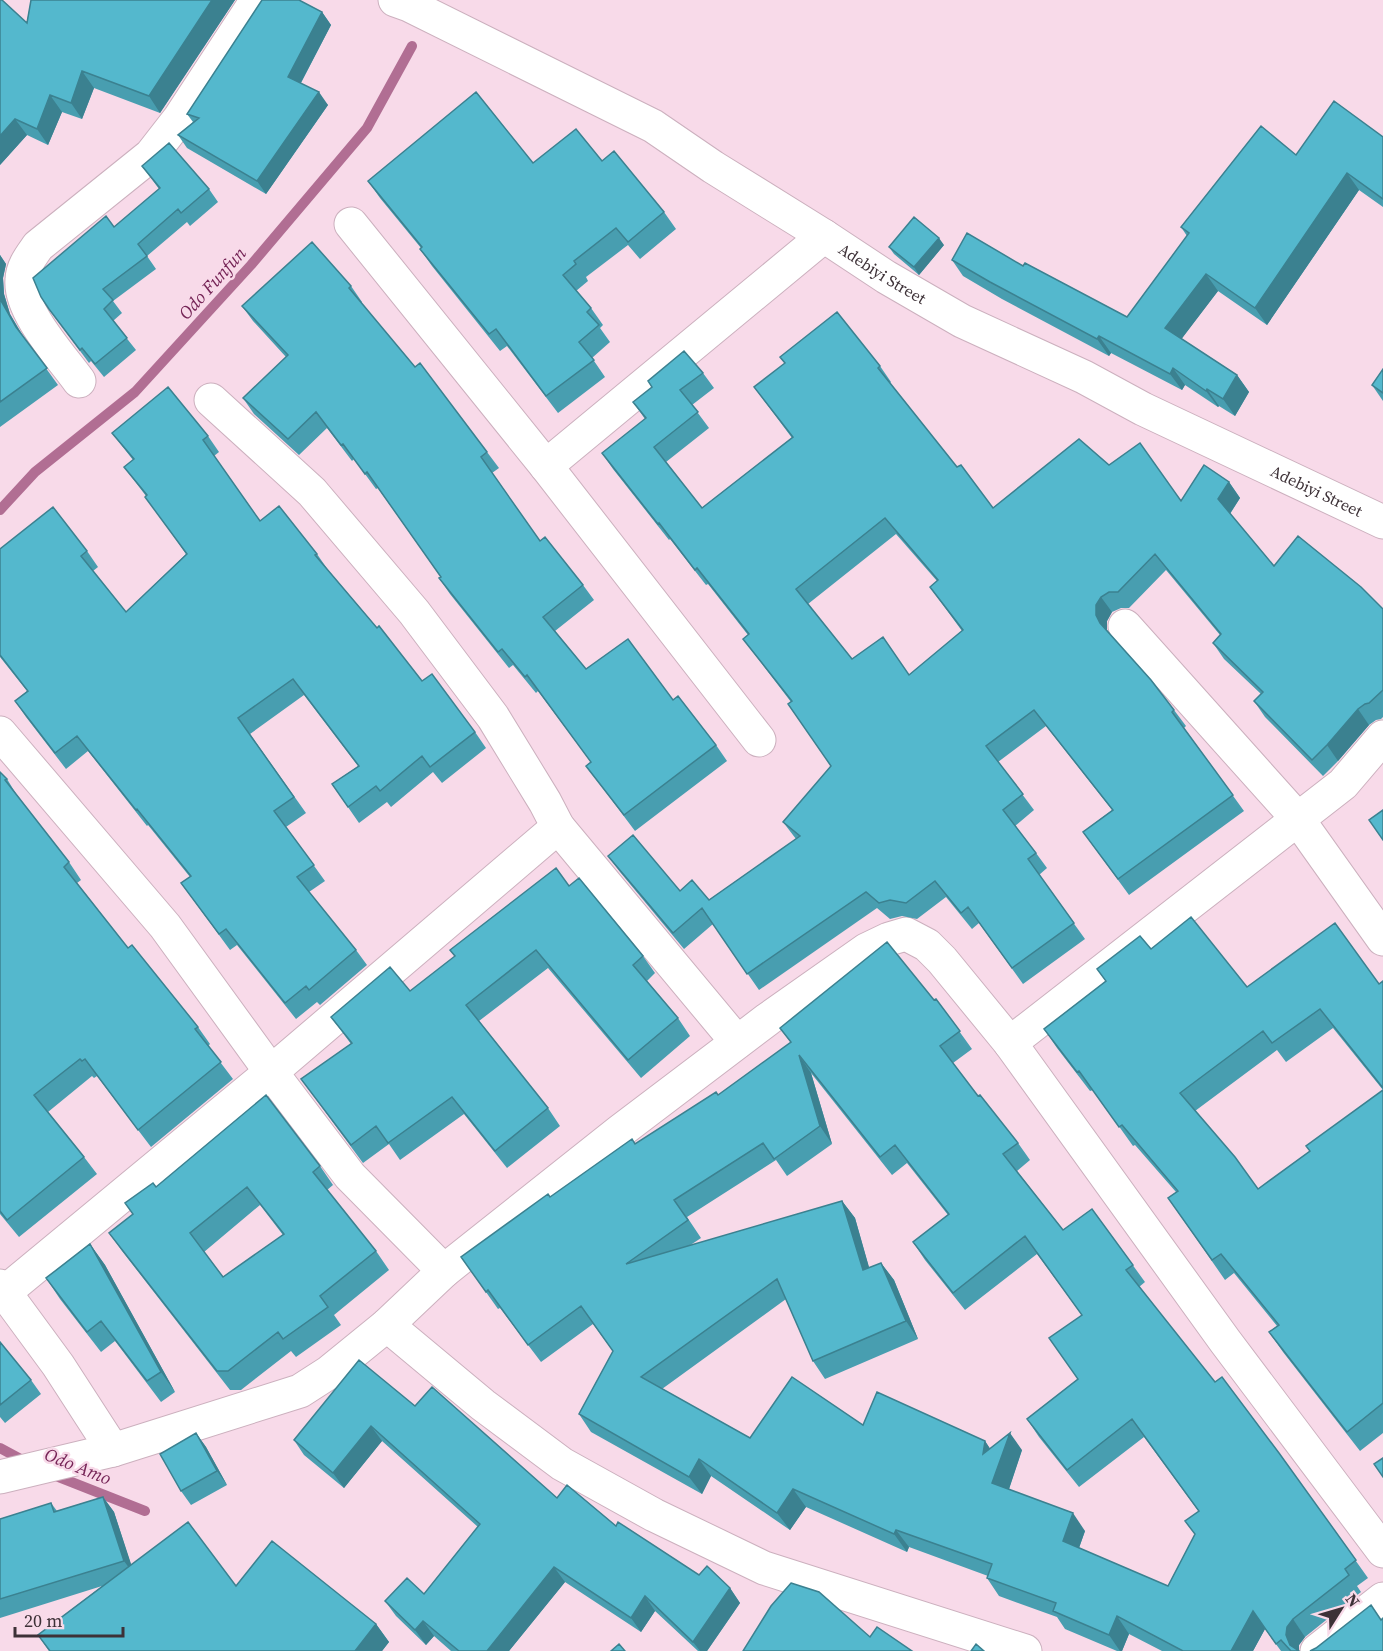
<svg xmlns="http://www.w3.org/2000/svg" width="1383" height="1651" font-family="'Source Serif 4',serif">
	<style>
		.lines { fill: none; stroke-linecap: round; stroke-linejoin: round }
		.stream { stroke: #b16e93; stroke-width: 10 }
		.minor-casing { stroke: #ccb0be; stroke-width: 35 }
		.minor { stroke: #fff; stroke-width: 33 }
		.wall { fill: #489eb0; fill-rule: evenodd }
		.shaded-wall { fill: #3b8190 }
		.building { fill: #54b8cd; stroke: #3b8190; stroke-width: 1.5; fill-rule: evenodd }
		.labels { text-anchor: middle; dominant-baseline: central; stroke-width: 5; stroke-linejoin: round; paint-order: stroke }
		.street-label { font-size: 16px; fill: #3d3137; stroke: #f8dae9 }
		.water-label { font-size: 18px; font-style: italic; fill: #762557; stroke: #f8dae9 }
	</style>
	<rect width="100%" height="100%" fill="#f8dae9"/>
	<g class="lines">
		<!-- stream -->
		<path class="stream" d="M0,510L35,472L135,392L251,265L367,128L412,46
			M0,1448L26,1462
			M51,1474L145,1511"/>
		<!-- minor casing -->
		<g class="minor-casing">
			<g id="minor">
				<path id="s1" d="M395,0L409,5L653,126L713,167L824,236L886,277L962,321L1084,377L1143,409L1383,522"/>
				<path d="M351,224L546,466L759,740"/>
				<path d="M79,381C61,356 19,311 22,280C22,267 31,256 38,246L151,155L179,119L257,0"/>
				<path d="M211,400L312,492L414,612L493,717L545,802L558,827L737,1042"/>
				<path d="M546,466L824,236"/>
				<path d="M1125,626L1297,818L1383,939"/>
				<path d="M0,733L165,926L271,1072L350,1176L444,1271"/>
				<path d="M1010,1043L1343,784L1383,737"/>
				<path d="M0,1286L58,1365L113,1450"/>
				<path d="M5,1292L271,1072L558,827"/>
				<path d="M387,1325L483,1405L562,1464L654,1515L764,1568L1025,1651"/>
				<path d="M0,1477L113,1450L300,1391L328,1373L387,1325L444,1271L619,1132L768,1019L866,950L889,939L906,934L927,945L942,960L1010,1043L1225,1341L1383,1551"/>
				<path d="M1317,1651L1383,1599"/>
			</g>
		</g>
		<!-- minor -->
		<use href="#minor" class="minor"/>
	</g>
	<!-- wall -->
	<path class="wall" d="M31,0H235L160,113L94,88L82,119L62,112L48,145L27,135L0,165Z
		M322,12L331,25L301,83L328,105L266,194L187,148L178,135L193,122L187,114Z
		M1383,137V207L1359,190L1267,325L1218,291L1181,339L1237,375L1249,392L1235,416L1219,406L1218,407L1185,385L1182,390L1111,353L1109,356L1002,299L963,276L952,260L1023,266L1127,317L1187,236L1181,227L1296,155Z
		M602,161L664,212L676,229L640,259L628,245L586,277L588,281L576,291L591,308L603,325L600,328L610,342L592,358L605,377L558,413L507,346L500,351L432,266L420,249L421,248L380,198L368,181L533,163Z
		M142,166L209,189L218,202L190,226L187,222L147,256L156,269L113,301L122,313L113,321L136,350L104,377L91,361L89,363L49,309L114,227L159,189Z
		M944,245L919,275L894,254L889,247Z
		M0,255L6,264L3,278L4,294L10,314L25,339L58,385L0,427Z
		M351,286L362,302L361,303L487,452L499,468L492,473L540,541L583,585L594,600L555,631L586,669L673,700L716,745L727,761L635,831L586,766L591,762L538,691L536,693L513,665L509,668L450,594L439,578L441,577L378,488L376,489L354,459L352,461L327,428L299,455L254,414L243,398L286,357L253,321L242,306Z
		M880,366L891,382L890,383L957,467L993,508L1109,465L1181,501L1229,482L1240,498L1230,514L1274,566L1383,609V717L1381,719L1376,720L1369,725L1338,761L1323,776L1265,717L1254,701L1261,694L1224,659L1213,643L1220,635L1166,570L1129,608H1121L1112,612L1107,621V630L1174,710L1186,726L1184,728L1244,811L1129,895L1083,832L1112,810L1046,726L998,762L1034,810L1015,826L1036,853L1047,868L1039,875L1085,939L1023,984L979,923L972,929L946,897L917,919L902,916L890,919L877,908L759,990L713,924L684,949L620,872L608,856L680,891L709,900L796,839L783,822L831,766L791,702L743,639L748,635L708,584L706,585L670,539L669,540L613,469L602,453L645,419L633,402L703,373L714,388L692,405L709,428L666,462L702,508L792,438L754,387ZM896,534L937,581L930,587L962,631L909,675L852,659L808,604Z
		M1383,369V401L1372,385Z
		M112,433L208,436L219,452L214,456L260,521L317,554L328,570L422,681L475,732L486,748L442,783L433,772L391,807L387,802L359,823L332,784L358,766L304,695L250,734L306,813L286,827L325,881L309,892L356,950L367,965L320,1005L317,1002L296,1019L237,945L230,950L181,883L190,877L148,825L147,826L88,751L66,769L26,717L15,701L27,691L0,657V549L87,551L98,567L93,571L126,612L186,554L146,496L124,467L133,460Z
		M0,772L7,779L18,797L69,862L81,880L77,883L128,948L198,1027L210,1044L208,1046L233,1079L151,1147L97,1076L94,1078L92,1076L48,1112L84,1157L97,1174L19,1237L0,1214Z
		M569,886L643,956L655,973L647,981L678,1018L690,1036L641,1078L548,968L479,1021L548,1108L560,1126L507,1168L464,1114L400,1160L389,1144L363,1163L301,1079L351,1044L331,1017L410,991Z
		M1151,949L1247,987L1379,984L1383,981V1090L1333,1028L1286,1062L1277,1050L1195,1111L1258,1189L1310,1151L1383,1090V1433L1360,1451L1283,1352L1269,1332L1277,1326L1234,1273L1225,1280L1168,1198L1176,1192L1135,1145L1133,1146L1093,1090L1090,1091L1057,1048L1044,1029L1106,981L1097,969Z
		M936,999L972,1049L953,1063L978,1096L1018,1143L1030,1160L1017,1171L1063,1230L1092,1209L1145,1282L1139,1287L1215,1382L1279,1453L1368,1578L1357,1586L1361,1592L1305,1637L1299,1645V1651H1281L1265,1629L1253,1651H1162L1129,1634L1122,1651H1117L1065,1629L1057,1617L999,1596L987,1578L988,1576L909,1547L907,1552L806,1507L790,1530L711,1476L702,1494L591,1432L579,1414L613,1351L593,1324L541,1362L500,1308L498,1309L461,1257L550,1197L635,1144L718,1095L791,1043L780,1028L934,1000ZM811,1073L892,1175L907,1163L948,1215L913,1242L925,1260L965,1310L1037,1254L1082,1315L1078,1379L1027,1419L1039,1437L1079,1487L1144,1437L1199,1512L1195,1535L1168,1586L1079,1548L1085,1531L1009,1489L1022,1450L990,1449L985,1441L863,1425L750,1438L662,1389L786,1299L813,1361L825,1379L918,1339L894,1280L881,1263L869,1268L855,1218L842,1201L689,1246L701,1238L687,1217L776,1160L787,1176L832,1144Z
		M320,1166L333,1185L327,1190L376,1251L389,1270L334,1315L341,1325L296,1357L291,1351L241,1390H230L122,1251L109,1233L133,1214L156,1187ZM260,1205L283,1235L223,1277L204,1252Z
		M90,1244L105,1265L175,1392L161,1402L115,1341L101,1352L60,1299L46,1278Z
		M0,1342L31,1380L41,1394L5,1423L0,1417Z
		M415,1406L557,1498L616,1526L699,1575L730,1588L740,1603L707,1651H698L655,1611L641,1632L565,1582L509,1651H451L434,1636L426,1645L396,1616L385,1601L424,1594L478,1527L382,1441L344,1488L304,1455L294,1440Z
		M196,1433L206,1447L227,1485L191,1505L181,1491Z
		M103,1497L114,1512L131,1565L236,1586L376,1624L389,1642L382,1651H49L38,1635L102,1586L0,1618V1519L51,1503L57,1511Z"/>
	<!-- shaded-wall -->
	<path class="shaded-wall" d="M212,0H235L160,113L149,96Z
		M322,12L331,25L297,90L288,77Z
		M82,71L94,88L82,119L71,103Z
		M319,92L328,105L266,194L257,181Z
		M50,95L62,112L48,145L37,129Z
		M15,119L27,135L0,165V136Z
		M1347,173L1359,190L1267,325L1255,308Z
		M939,238L944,245L919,275L914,267Z
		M0,255L6,264L3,278L4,294L10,314L27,344L16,327L0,299Z
		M1206,274L1218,291L1177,345L1165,328Z
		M1099,336L1111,353L1109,356L1097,339Z
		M1173,368L1185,385L1182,390L1170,374Z
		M1237,375L1249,392L1235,416L1223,399Z
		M1207,389L1219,406L1218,407L1206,391Z
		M1229,482L1240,498L1229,515L1218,499Z
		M1101,597L1112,612L1107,621V630L1100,623L1096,615V605Z
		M1358,709L1369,725L1338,761L1327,745Z
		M799,1055L811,1073L832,1144L820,1126Z
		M842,1201L855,1218L875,1288L863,1270Z
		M90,1244L105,1265L175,1392L161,1372Z
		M881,1263L894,1280L918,1339L906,1321Z
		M371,1426L382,1441L344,1488L333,1473Z
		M196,1433L206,1447L227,1485L217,1471Z
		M1010,1433L1022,1450L1005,1501L992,1483Z
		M985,1441L997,1459L983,1454Z
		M699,1459L711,1476L702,1494L689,1477Z
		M793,1489L806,1507L790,1530L777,1513Z
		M103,1497L114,1512L135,1576L124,1561Z
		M1073,1513L1085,1531L1075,1559L1063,1541Z
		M896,1530L909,1547L907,1552L894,1534Z
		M554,1567L565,1582L509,1651H487Z
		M730,1588L740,1603L707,1651H700L693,1642Z
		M645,1596L655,1611L641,1632L631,1618Z
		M1253,1611L1265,1629L1253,1651H1231Z
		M1117,1616L1129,1634L1122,1651H1120L1109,1635Z
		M1293,1619L1305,1637L1299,1645V1651L1290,1645L1286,1635L1287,1627Z
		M423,1621L434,1636L426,1645L415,1630Z
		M376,1624L389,1642L382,1651H355Z"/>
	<!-- building -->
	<path class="building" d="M0,0H2L27,23L31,0H212L149,96L82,71L71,103L50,95L37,129L15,119L0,136Z
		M262,0H299L322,12L288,77L319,92L257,181L178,135L199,118L187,114Z
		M476,92L533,163L576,129L602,161L614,151L664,212L628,242L616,228L574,261L576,264L563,275L591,308L587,312L599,325L579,342L594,360L546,396L496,329L489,334L420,249L422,247L368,181Z
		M1334,101L1383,137V199L1347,173L1255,308L1206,274L1165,328L1237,375L1223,399L1207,389L1206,391L1173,368L1170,374L1099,336L1097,339L990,282L952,260L967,233L1023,266L1025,263L1127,317L1189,233L1181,227L1261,126L1296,155Z
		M169,143L209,189L181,213L178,209L138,244L147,256L103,289L113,300L104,309L127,338L95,364L82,348L80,350L49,309L41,297L33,278L106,216L114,227L160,188L142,166Z
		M914,217L939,238L914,267L889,247Z
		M312,242L351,286L349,288L415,367L420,363L487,452L481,457L540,541L545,537L583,585L543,617L586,669L628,639L673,700L678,696L716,745L624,815L586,766L591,762L527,675L525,677L502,649L498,652L439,578L441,577L367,472L365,474L343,444L341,445L316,412L288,439L243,398L288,355L242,306Z
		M0,299L16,327L47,368L0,402Z
		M837,312L880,366L878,368L957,467L961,465L993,508L1079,439L1109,465L1140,443L1181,501L1204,465L1229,482L1218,499L1274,566L1298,536L1361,587L1383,609V690L1369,703L1365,704L1358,709L1327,745L1312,760L1254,701L1263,692L1213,643L1221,634L1155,554L1118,592H1109L1101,597L1096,605V615L1100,623L1151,680L1174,710L1172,712L1233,795L1118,879L1083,832L1113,810L1034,710L986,746L1023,794L1003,810L1036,853L1028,859L1074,923L1012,968L968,907L961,913L935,881L906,903L890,900L879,903L866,892L747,974L702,908L673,933L608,856L633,835L680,891L692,880L709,900L800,836L783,822L831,766L788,704L792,701L743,639L749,634L697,568L695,570L659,523L658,524L602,453L646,418L633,402L652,387L648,381L684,351L703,373L680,390L698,412L654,447L702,508L793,437L754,387L785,363L780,357ZM885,518L938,580L930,587L963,630L909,675L883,637L852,659L796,589Z
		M1383,369V393L1372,385Z
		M168,387L208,436L203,440L260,521L279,506L317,554L315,555L377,628L379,626L422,681L432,674L475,732L430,767L422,756L380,791L376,786L348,807L332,784L359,766L293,679L238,718L294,797L274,811L314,865L297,877L356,950L309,990L306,986L285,1003L226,929L219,934L181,883L191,876L137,809L136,810L77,736L55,753L15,701L28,691L0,655V549L53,507L87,551L81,556L126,612L187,554L145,497L147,495L124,467L134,459L112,433Z
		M0,772L7,779L5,780L69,862L64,867L128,948L132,945L198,1027L195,1029L221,1062L138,1130L85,1059L82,1061L80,1059L34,1095L84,1157L7,1220L0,1211Z
		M1383,810V840L1369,820Z
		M556,868L569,886L579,878L643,956L633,965L678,1018L628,1060L536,950L466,1005L548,1108L495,1151L452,1097L388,1143L376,1126L351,1145L301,1079L352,1043L331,1017L390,967L410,991L455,956L450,950Z
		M1191,917L1247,987L1335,923L1379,984L1383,981V1088L1320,1009L1272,1043L1263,1031L1180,1093L1235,1157L1258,1189L1310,1151L1306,1146L1383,1090V1403L1347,1432L1269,1332L1279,1325L1221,1254L1212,1260L1168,1198L1178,1191L1122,1125L1119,1127L1079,1071L1077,1072L1044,1029L1106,981L1097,969L1140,936L1151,949Z
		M887,942L934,1000L936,999L960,1031L940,1046L978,1096L980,1095L1018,1143L1003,1154L1063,1230L1092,1209L1133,1265L1126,1270L1215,1382L1222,1377L1279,1453L1356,1560L1345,1569L1349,1575L1293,1619L1287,1627L1286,1635L1290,1645L1299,1651H1291L1281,1640L1276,1644L1253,1611L1231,1651H1183L1117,1616L1109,1635L1053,1611L1056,1603L987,1578L992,1564L896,1530L894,1534L793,1489L777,1513L699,1459L689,1477L579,1414L613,1351L581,1306L528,1345L488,1290L486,1292L461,1257L548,1194L550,1197L632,1139L635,1144L716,1092L718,1095L791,1042L780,1028ZM799,1055L880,1157L895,1145L949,1214L913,1242L953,1293L1025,1236L1082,1315L1049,1338L1078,1379L1027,1419L1067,1470L1132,1419L1199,1511L1185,1521L1195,1534L1168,1586L1063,1541L1073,1513L992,1483L1010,1433L983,1454L985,1441L877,1392L863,1425L792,1377L750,1438L641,1377L777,1279L813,1361L906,1321L881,1263L863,1270L842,1201L626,1264L688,1220L674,1200L763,1143L774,1159L820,1126Z
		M266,1095L320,1166L313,1172L376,1251L320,1296L328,1307L283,1339L278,1332L228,1371H217L109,1233L133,1214L125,1203L153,1183L156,1187ZM247,1187L284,1234L223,1277L190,1233Z
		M90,1244L161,1372L147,1381L101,1321L87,1332L46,1278Z
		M0,1342L31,1380L0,1405Z
		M359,1360L415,1406L432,1387L557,1498L567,1485L616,1526L618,1522L699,1575L707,1566L730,1588L693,1642L645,1596L631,1618L554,1567L487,1651H459L423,1621L415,1630L385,1601L407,1578L424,1594L480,1524L371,1426L333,1473L294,1440Z
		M196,1433L217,1471L181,1491L160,1454Z
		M1383,1458V1477L1374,1464Z
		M103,1497L124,1561L0,1599V1519L51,1503L54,1512Z
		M188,1522L236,1586L272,1541L376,1624L355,1651H50L38,1635Z
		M791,1583L819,1592L870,1637L877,1627L912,1651H743L771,1606Z
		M1371,1605L1381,1620L1383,1618V1651H1310L1316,1648Z
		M619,1644L625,1651H611Z
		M976,1644L984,1651H971Z"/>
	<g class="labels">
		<!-- street labels -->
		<g class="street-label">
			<text stroke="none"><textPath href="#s1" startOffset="560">Adebiyi Street</textPath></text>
			<text stroke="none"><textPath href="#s1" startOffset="1046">Adebiyi Street</textPath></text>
		</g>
		<!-- water labels -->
		<g class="water-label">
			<text transform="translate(212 283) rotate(-48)">Odo Funfun</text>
			<text transform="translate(78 1466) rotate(22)">Odo Amo</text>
		</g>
	</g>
	<!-- north arrow -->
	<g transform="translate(1341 1609) rotate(53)" stroke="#f8dae9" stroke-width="4.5" paint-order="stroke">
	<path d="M0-4.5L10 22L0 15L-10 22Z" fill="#3d3137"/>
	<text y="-9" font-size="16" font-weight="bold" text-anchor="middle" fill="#3d3137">N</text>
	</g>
	<!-- scale -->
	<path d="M15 1627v9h108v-9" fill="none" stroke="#3d3137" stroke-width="3"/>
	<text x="24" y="1627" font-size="18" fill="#3d3137" stroke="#f8dae9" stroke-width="4.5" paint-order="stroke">20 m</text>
</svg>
